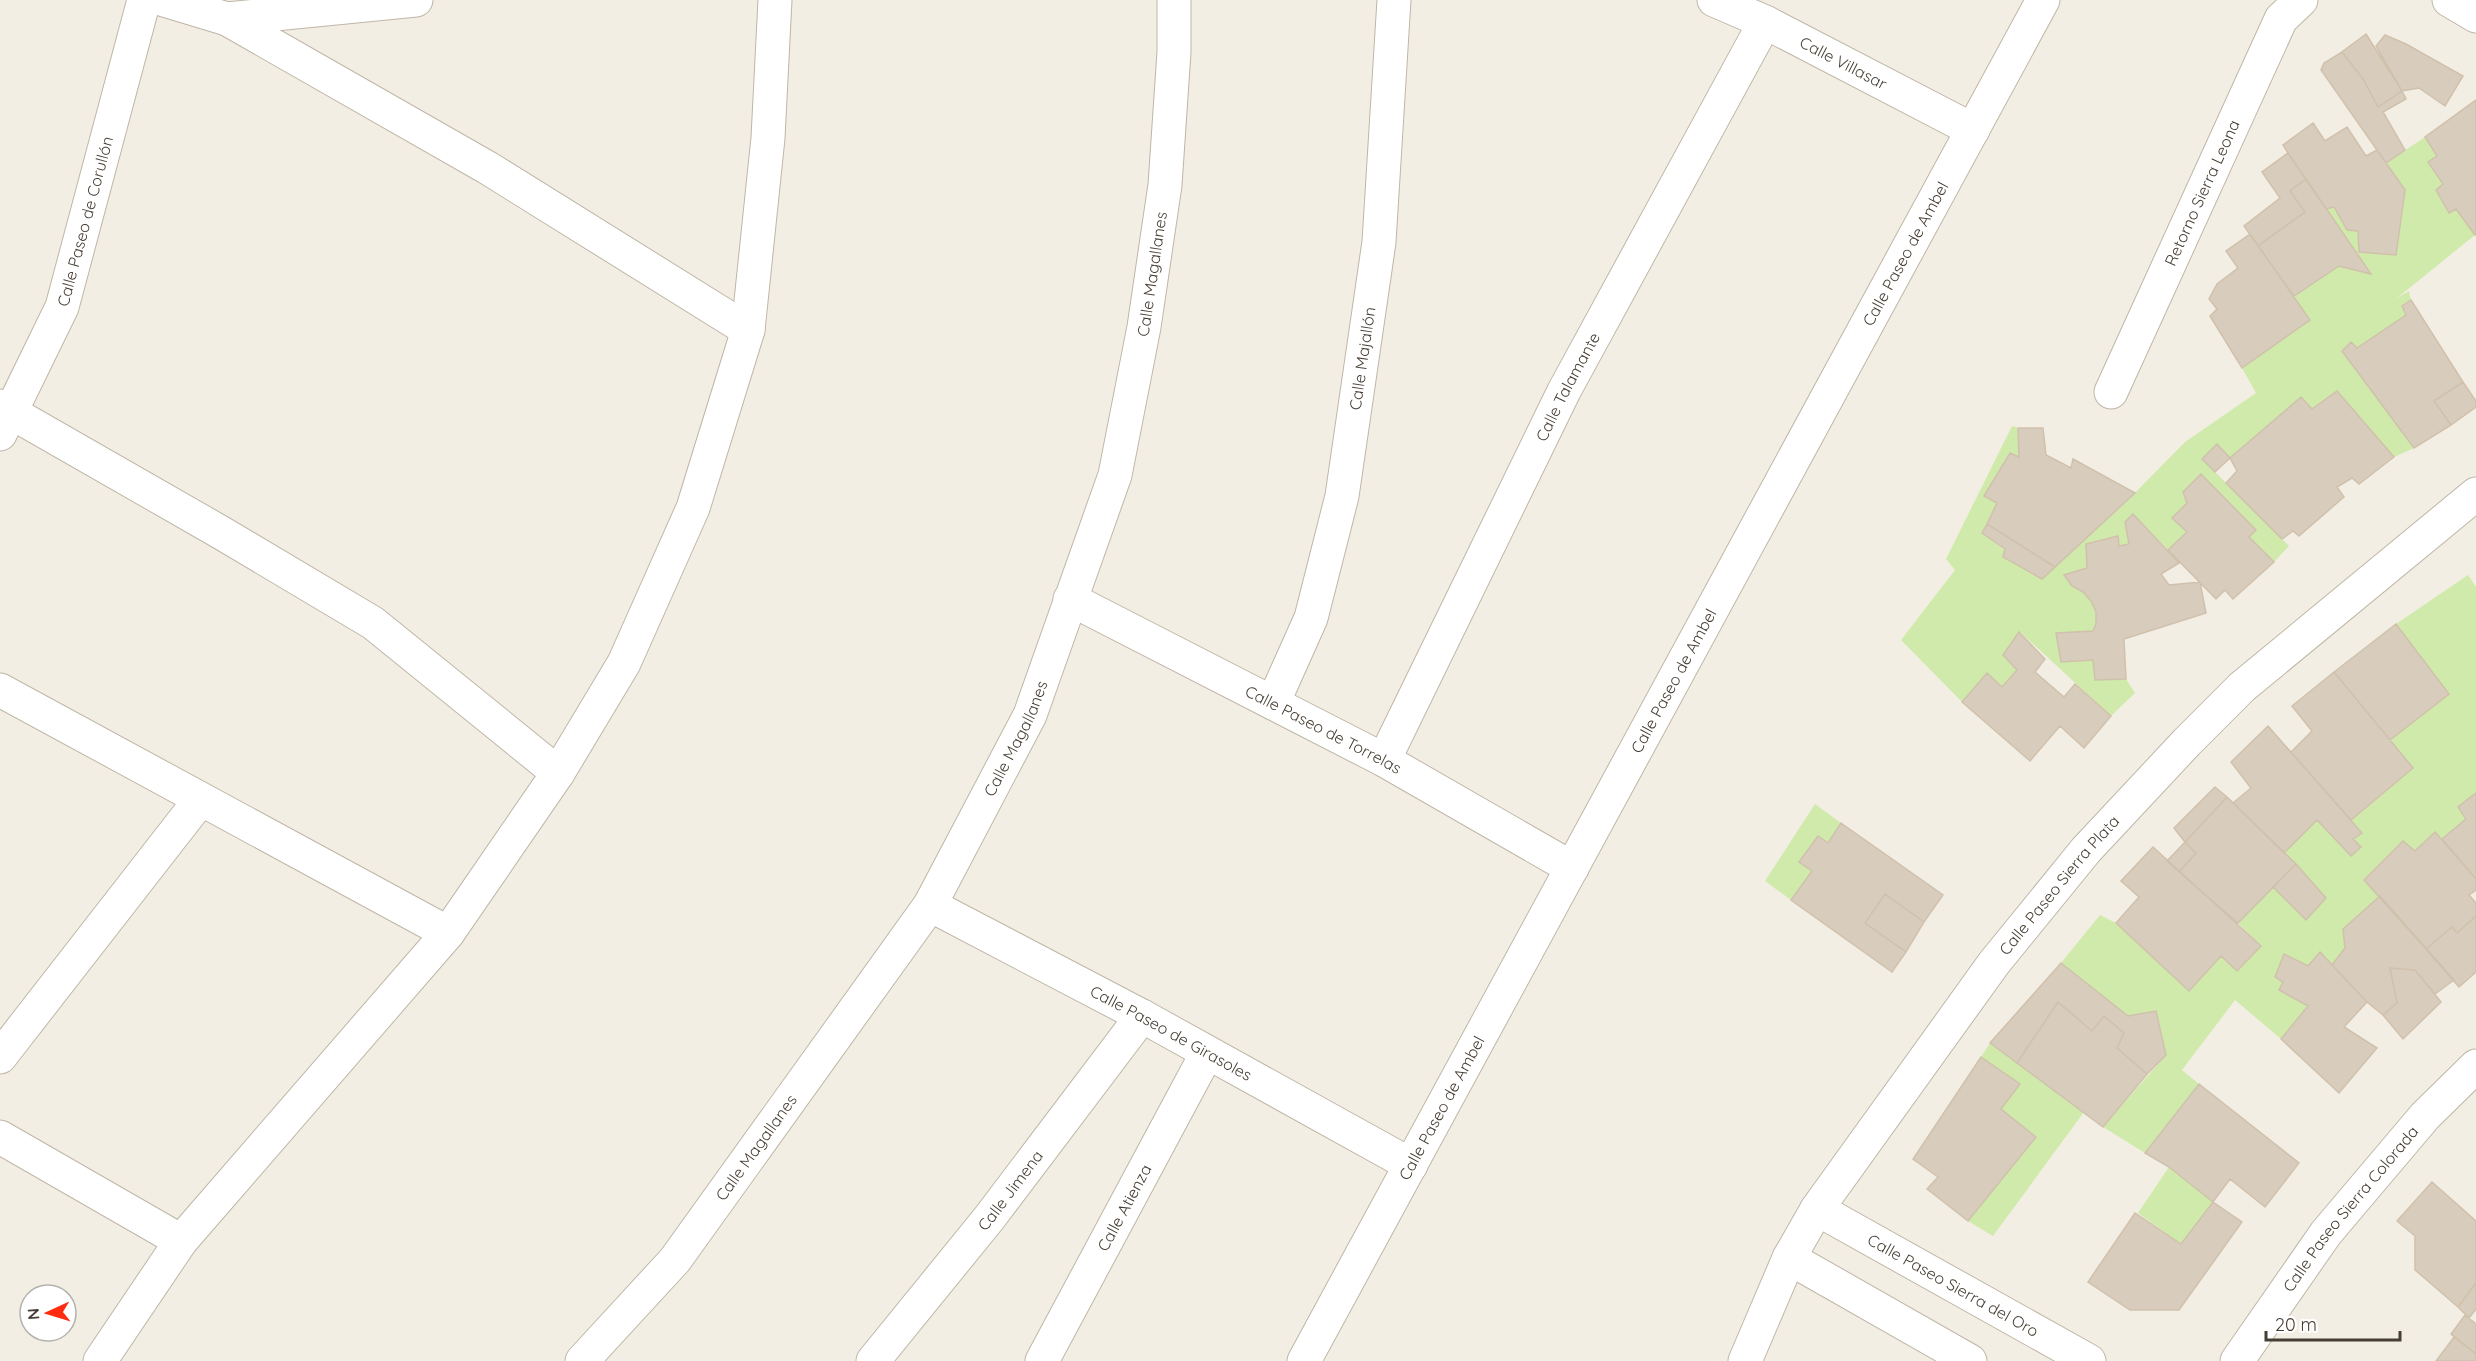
<svg xmlns="http://www.w3.org/2000/svg" width="2476" height="1361" font-family="Quicksand,sans-serif">
	<style>
		.green { fill: #cfeaaa }
		.building { fill: #d8ccbc; stroke: #d0c1ac; stroke-width: 1.5 }
		.lines { fill: none; stroke-linecap: round; stroke-linejoin: round }
		.street-casing { stroke: #bfb6a6; stroke-width: 35 }
		.street { stroke: #fff; stroke-width: 33 }
		.labels { text-anchor: middle; dominant-baseline: central; stroke-width: 6; stroke-linejoin: round; paint-order: stroke }
		.street-label { font-size: 16px; fill: #463e34; stroke: #fff }
	</style>
	<rect width="100%" height="100%" fill="#f3eee4"/>
	<!-- green -->
	<path class="green" d="M2425,137L2437,156L2429,162L2443,184L2437,190L2449,213L2456,209L2475,235L2397,298L2409,291L2411,300L2402,306L2406,315L2357,348L2351,342L2342,351L2414,448L2394,457L2337,391L2312,409L2301,398L2230,458L2217,444L2202,459L2289,546L2274,562L2249,537L2256,530L2201,474L2183,492L2187,503L2172,518L2187,532L2168,550L2133,514L2125,522L2129,544L2119,546L2117,536L2086,544L2087,568L2064,575C2081,590 2104,606 2093,631L2057,633L2061,662L2093,660L2095,680L2126,679L2135,693L2111,716L2020,632L2003,655L2017,670L2002,687L1987,674L1962,702L1901,640L1955,570L1946,559L2012,426L2018,428L2019,457L2009,453L1985,495L1997,503L1982,533L2042,578L2124,504L2185,442L2256,393L2242,368L2309,320L2294,296L2339,266L2370,273L2326,209L2334,207L2347,230L2358,231L2359,252L2396,255L2405,190L2386,163Z
		M2468,575L2476,587V793L2458,807L2466,819L2442,839L2435,832L2415,851L2403,841L2380,896L2343,929L2345,948L2332,965L2320,952L2308,966L2284,954L2276,976L2283,982L2279,990L2308,1006L2281,1039L2235,1000L2182,1070L2199,1084L2145,1153L2103,1127L2166,1055L2156,1011L2128,1016L2061,963L2100,915L2116,923L2189,991L2221,956L2237,971L2261,946L2238,923L2273,887L2307,920L2325,897L2284,853L2317,820L2351,855L2360,847L2353,839L2362,833L2351,820L2413,768L2390,740L2448,694L2396,624Z
		M1815,804L1841,823L1828,843L1818,836L1800,862L1812,871L1791,900L1765,881Z
		M1990,1043L2084,1112L1993,1236L1968,1221L2036,1137L2001,1109L2019,1084L1981,1057Z
		M2169,1167L2213,1202L2181,1244L2138,1213Z"/>
	<!-- building -->
	<path class="building" d="M2366,34L2402,91L2378,107L2363,79L2342,52Z
		M2385,35L2406,44L2463,76L2445,106L2419,88L2402,91L2376,46Z
		M2342,52L2363,79L2378,107L2402,91L2406,99L2383,112L2405,150L2386,163L2321,70L2324,63Z
		M2476,100V234L2475,235L2456,209L2449,213L2436,190L2443,184L2428,162L2437,156L2425,137Z
		M2313,123L2325,141L2347,127L2366,156L2377,150L2405,190L2396,255L2359,252L2358,231L2347,230L2334,207L2326,209L2288,153L2283,145Z
		M2288,153L2306,179L2290,191L2305,212L2258,246L2244,226L2280,198L2262,172Z
		M2306,179L2371,274L2339,266L2294,296L2258,246L2305,212L2290,191Z
		M2250,234L2310,320L2242,368L2210,316L2217,309L2209,299L2217,284L2238,268L2226,251Z
		M2411,300L2463,382L2434,401L2451,425L2414,448L2342,351L2351,342L2357,348L2406,315L2402,306Z
		M2463,382L2476,401V407L2451,425L2434,401Z
		M2337,391L2394,457L2359,484L2352,478L2337,487L2344,497L2299,536L2293,531L2282,539L2226,483L2237,471L2230,458L2301,397L2312,409Z
		M2018,428H2043L2046,455L2071,468L2073,459L2135,493L2055,567L1987,524L1997,503L1984,496L2010,453L2019,457Z
		M2217,444L2230,458L2215,472L2202,459Z
		M2201,474L2256,530L2249,537L2274,562L2233,599L2225,590L2216,599L2168,550L2187,532L2172,518L2187,503L2183,492Z
		M2133,514L2179,563L2161,574L2169,585L2200,582L2206,613L2124,639L2126,679L2095,680L2093,660L2061,662L2056,633L2093,631L2096,624V612L2091,601L2083,592L2072,586L2064,575L2087,568L2086,544L2118,536L2119,546L2129,544L2125,522Z
		M1987,524L2055,567L2042,579L2003,557L2005,549L1982,533Z
		M2396,624L2449,694L2390,740L2334,672Z
		M2019,632L2045,659L2035,672L2064,697L2075,684L2111,716L2084,748L2060,726L2030,761L1962,702L1987,673L2002,687L2017,670L2003,655Z
		M2334,672L2413,768L2351,820L2291,752L2312,731L2292,706Z
		M2268,726L2362,833L2353,839L2361,847L2351,856L2317,820L2284,853L2233,803L2251,788L2231,762Z
		M2215,787L2227,797L2185,842L2174,828Z
		M2476,793V879L2442,839L2466,819L2458,807Z
		M2227,797L2296,864L2238,923L2179,872L2196,853L2185,842Z
		M1841,823L1943,895L1924,922L1885,894L1865,923L1906,952L1892,972L1791,900L1812,871L1799,862L1818,836L1828,843Z
		M2435,832L2476,879V890L2469,895L2476,903V916L2457,933L2452,927L2426,949L2364,880L2403,841L2415,851Z
		M2185,842L2196,853L2179,872L2167,861Z
		M2153,847L2261,946L2237,971L2221,956L2189,991L2116,923L2139,897L2121,881Z
		M2296,864L2326,898L2306,920L2273,887Z
		M1885,894L1924,922L1906,952L1865,923Z
		M2380,896L2454,980L2435,994L2415,970L2390,968L2397,1003L2383,1015L2367,1002L2332,965L2345,948L2343,929Z
		M2476,916V972L2459,987L2426,949L2452,927L2457,933Z
		M2320,952L2367,1002L2344,1027L2377,1048L2339,1093L2281,1039L2308,1006L2279,990L2283,982L2275,977L2284,954L2308,966Z
		M2061,963L2128,1016L2156,1011L2166,1055L2147,1074L2117,1048L2124,1033L2104,1016L2092,1031L2058,1002L2017,1063L1990,1043Z
		M2390,968L2415,970L2441,1002L2403,1039L2383,1015L2397,1003Z
		M2058,1002L2092,1031L2104,1016L2124,1033L2117,1048L2147,1074L2103,1127L2017,1063Z
		M1981,1057L2020,1084L2001,1109L2036,1137L1968,1221L1927,1189L1938,1177L1913,1159Z
		M2199,1084L2299,1163L2265,1207L2230,1179L2213,1202L2169,1167L2145,1153Z
		M2432,1182L2476,1221V1283L2458,1307L2415,1270V1236L2397,1221Z
		M2213,1202L2242,1222L2179,1310H2130L2088,1282L2135,1213L2181,1244Z
		M2476,1283V1309L2469,1318L2458,1307Z
		M2465,1315L2476,1324V1354L2451,1334Z
		M2454,1337L2476,1354V1361H2436Z"/>
	<g class="lines">
		<!-- street casing -->
		<g class="street-casing">
			<g id="street">
				<path d="M164,0L227,19L488,168L748,330"/>
				<path id="s1" d="M1714,0L1765,22L1973,130"/>
				<path d="M2449,0L2476,16"/>
				<path d="M227,19L416,0"/>
				<path id="s2" d="M2111,392L2281,19L2301,0"/>
				<path d="M0,406L220,532L373,623L558,773"/>
				<path id="s3" d="M0,434L62,307L144,0"/>
				<path id="s4" d="M1070,599L1384,760L1572,868"/>
				<path d="M0,690L448,933"/>
				<path id="s5" d="M1273,703L1311,618L1342,496L1379,242L1394,0"/>
				<path id="s6" d="M1384,760L1564,391L1765,22"/>
				<path id="s7" d="M930,905L1142,1016L1411,1165"/>
				<path d="M0,1057L200,800"/>
				<path d="M0,1137L181,1241"/>
				<path id="s8" d="M1817,1209L2089,1361"/>
				<path d="M1789,1258L1970,1361"/>
				<path d="M100,1361L181,1241L448,933L558,773L624,663L693,508L748,330L768,138L775,0"/>
				<path id="s9" d="M582,1361L675,1260L930,905L1030,715L1115,475L1144,327L1165,185L1174,52V0"/>
				<path id="s10" d="M873,1361L990,1217L1142,1016"/>
				<path id="s11" d="M1042,1361L1207,1053"/>
				<path id="s12" d="M1304,1361L2043,0"/>
				<path id="s13" d="M1745,1361L1789,1258L1817,1209L1994,963L2086,850L2187,742L2242,687L2476,494"/>
				<path id="s14" d="M2237,1361L2326,1233L2425,1116L2476,1066"/>
			</g>
		</g>
		<!-- street -->
		<use href="#street" class="street"/>
	</g>
	<g class="labels">
		<!-- street labels -->
		<g class="street-label">
			<text stroke="none"><textPath href="#s1" startOffset="144">Calle Villasar</textPath></text>
			<text stroke="none"><textPath href="#s2" startOffset="219">Retorno Sierra Leona</textPath></text>
			<text stroke="none"><textPath href="#s3" startOffset="230">Calle Paseo de Corullón</textPath></text>
			<text stroke="none"><textPath href="#s12" startOffset="1260">Calle Paseo de Ambel</textPath></text>
			<text stroke="none"><textPath href="#s9" startOffset="1248">Calle Magallanes</textPath></text>
			<text stroke="none"><textPath href="#s5" startOffset="358">Calle Majallón</textPath></text>
			<text stroke="none"><textPath href="#s6" startOffset="416">Calle Talamante</textPath></text>
			<text stroke="none"><textPath href="#s12" startOffset="774">Calle Paseo de Ambel</textPath></text>
			<text stroke="none"><textPath href="#s4" startOffset="285">Calle Paseo de Torrelas</textPath></text>
			<text stroke="none"><textPath href="#s9" startOffset="762">Calle Magallanes</textPath></text>
			<text stroke="none"><textPath href="#s13" startOffset="573">Calle Paseo Sierra Plata</textPath></text>
			<text stroke="none"><textPath href="#s7" startOffset="273">Calle Paseo de Girasoles</textPath></text>
			<text stroke="none"><textPath href="#s12" startOffset="288">Calle Paseo de Ambel</textPath></text>
			<text stroke="none"><textPath href="#s9" startOffset="276">Calle Magallanes</textPath></text>
			<text stroke="none"><textPath href="#s10" startOffset="219">Calle Jimena</textPath></text>
			<text stroke="none"><textPath href="#s11" startOffset="174">Calle Atienza</textPath></text>
			<text stroke="none"><textPath href="#s14" startOffset="190">Calle Paseo Sierra Colorada</textPath></text>
			<text stroke="none"><textPath href="#s8" startOffset="156">Calle Paseo Sierra del Oro</textPath></text>
		</g>
	</g>
	<!-- north arrow -->
	<g transform="translate(48 1313) rotate(266)"><circle r="28" fill="#ffffff" stroke="#b5b2ae" stroke-width="1.5"/>
	<path d="M0-4.5L10 22L0 15L-10 22Z" fill="#ff2d0f"/>
	<text y="-9" font-size="16" font-weight="bold" text-anchor="middle" fill="#463e34">N</text>
	</g>
	<!-- scale -->
	<path d="M2266 1331v9h134v-9" fill="none" stroke="#463e34" stroke-width="3"/>
	<text x="2275" y="1331" font-size="18" fill="#463e34" stroke="#ffffff" stroke-width="4.5" paint-order="stroke">20 m</text>
</svg>
